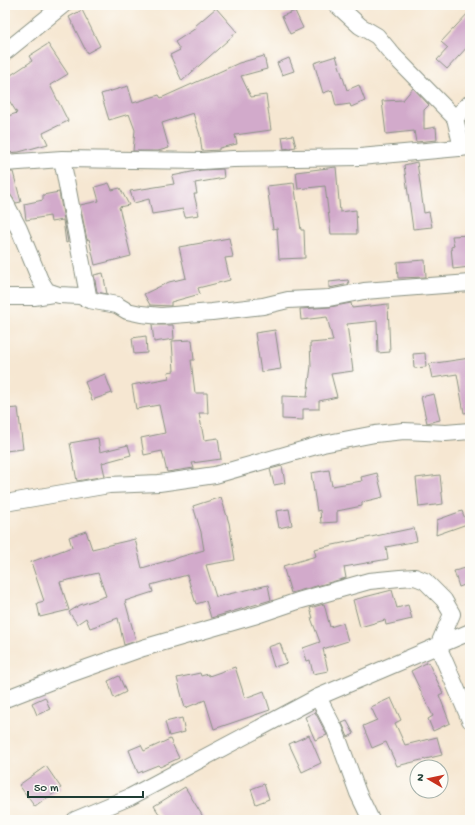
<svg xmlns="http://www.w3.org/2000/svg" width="475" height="825" font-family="'Gochi Hand',sans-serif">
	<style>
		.building { fill: #d2aacb }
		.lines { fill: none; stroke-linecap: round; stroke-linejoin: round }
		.street-casing { stroke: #8a9283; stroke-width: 18 }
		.street { stroke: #fff; stroke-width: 16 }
	</style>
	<rect width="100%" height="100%" fill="#fdfcf7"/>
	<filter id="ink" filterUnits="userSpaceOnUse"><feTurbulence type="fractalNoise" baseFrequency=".025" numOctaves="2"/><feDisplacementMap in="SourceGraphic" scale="8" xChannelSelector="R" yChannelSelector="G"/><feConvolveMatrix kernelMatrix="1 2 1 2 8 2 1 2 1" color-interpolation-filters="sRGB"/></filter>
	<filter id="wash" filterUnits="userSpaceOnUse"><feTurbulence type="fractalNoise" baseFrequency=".012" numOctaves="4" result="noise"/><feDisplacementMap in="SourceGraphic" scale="16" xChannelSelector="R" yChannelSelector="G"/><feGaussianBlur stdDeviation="0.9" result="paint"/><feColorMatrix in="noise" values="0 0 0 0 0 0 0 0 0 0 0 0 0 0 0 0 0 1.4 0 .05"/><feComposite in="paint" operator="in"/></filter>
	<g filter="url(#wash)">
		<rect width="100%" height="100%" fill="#f6e7d2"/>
		<g id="blocks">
			<!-- building -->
			<path class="building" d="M216,8L237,32L182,81L170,55L180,50L175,42L196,28L195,26Z
				M82,10L100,46L87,53L69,17Z
				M295,11L303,28L290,34L282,16Z
				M470,11V44L447,69L437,60L448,48L441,42Z
				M48,44L68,74L50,85L68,121L43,133L48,144L19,152L5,153V117L17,113L5,94V79L32,61L29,56Z
				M264,56L267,69L241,76L251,97L266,95L271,130L235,135L237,144L219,148V150L202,151L200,135L193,113L162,123L169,148L158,151H133L135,130L129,114L109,120L101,94L128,86L133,103L159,95L161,98L239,63Z
				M336,56L347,90L359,85L365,101L351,107L350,104L336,106L332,90L323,93L314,63Z
				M289,58L294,71L282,75L277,63Z
				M413,88L429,105L424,110V129L436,127L437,140L416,142L414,131L386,134L382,101L403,100Z
				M293,135L296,147L284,149L282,137Z
				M417,162L424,213L429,212L432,227L413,229L404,165Z
				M336,167L340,212L356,210L357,234H331L325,186L298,189L296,172Z
				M223,169L224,178L195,183L197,194H194L199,215L185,217L183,209L152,214L149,199L134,203L130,191L174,184L172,176L201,170Z
				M5,172H13L21,202L16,203L10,194L6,193Z
				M109,183L112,190L120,188L129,205L119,207L131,256L95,265L89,239L87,240L80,205L99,201L95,187Z
				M294,183L301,230H304L305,258L279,259L277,228L273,229L267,186Z
				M59,192L68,242L66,243L63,220L51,222L50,216L26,220L24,204L43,200V195Z
				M470,235V267L453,269L451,247L454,246L452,236Z
				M229,238L233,257L225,258L230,280L198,288L200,294L171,302V306L150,305L144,294L169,282L186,278L179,247Z
				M425,260L426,277L398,278L397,262Z
				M103,273L107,294L97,292L94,275Z
				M348,280L349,284L329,288V282Z
				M351,303L352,308L388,304L390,352L378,353L377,321L347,324L353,371L331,374L337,397L319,401V409H303V420L282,419V396L307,397L311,366L310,343L333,341L327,317L301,320L300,309L330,307Z
				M152,325H173L174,339L154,342Z
				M275,330L281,369L261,372L255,333Z
				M146,336L147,353L134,354L132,338Z
				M192,340L194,360H191L195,393H207L208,413H199L204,440L218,438L221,459L192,463L194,468L167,472L162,451L144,455L141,438L165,433L159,405L136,409L132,385L169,378L168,372L174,371L172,341Z
				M425,353L426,367L414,368L413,354Z
				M470,358V412L464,413L457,374L432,378L429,364Z
				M105,374L112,393L92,400L85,382Z
				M434,394L440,420L427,423L421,397Z
				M18,408L23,449L5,451V409Z
				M98,438L100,452L128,445L131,455L102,463L105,476L77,481L70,443Z
				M282,466L285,483L274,485L270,469Z
				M329,470L332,486L362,481L361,477L377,473L383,497L362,502V506L337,511V522L321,523L320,510L317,511L311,473Z
				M440,475L443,504L419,507L416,478Z
				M221,497L229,523L235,560L206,565L216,597L268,585L271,600L211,618L206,601L196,604L187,575L151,585L153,592L125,601L136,641L124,645L118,618L90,628L86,618L77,624L69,612L80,605L106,596L98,573L60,582L69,610L40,617L37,603L44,601L31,562L72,547L69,537L86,531L92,549L135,539L142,568L204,550L201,532L193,506Z
				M289,509L292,525L279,528L276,511Z
				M462,511L467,524L436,535L437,520Z
				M414,528L417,541L386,547L388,559L344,567L346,578L291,593L283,566L316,556L314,549Z
				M466,568L470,583L459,587L454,571Z
				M392,590L397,608L408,605L412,619L386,625L385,620L360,627L353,600Z
				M324,604L330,627L343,623L348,641L323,649L328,671L313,674L310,660L307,661L303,648L320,642L311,618H313L310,608Z
				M280,643L287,663L274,667L268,647Z
				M428,662L443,693L439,695L450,723L433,731L428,719L433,716L411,671Z
				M235,667L245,698L264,691L270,710L214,729L205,700L185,708L177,678L200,673L201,676L208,674L209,676Z
				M119,676L126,692L114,698L108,681Z
				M45,697L50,709L37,715L32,703Z
				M391,698L401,720L395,723L405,745L437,737L442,755L397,766L386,742L372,748L363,726L377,720L371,707Z
				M315,712L327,735L315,740L305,717Z
				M182,718L185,732L169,736L165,722Z
				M347,721L354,734L348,737L342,723Z
				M309,735L321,763L302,772L289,744Z
				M170,739L179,758L160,767L158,765L138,773L129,750L141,745L144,751Z
				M46,766L61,788L35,807L19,785Z
				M264,784L269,799L256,804L251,789Z
				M185,787L205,820H163L154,806Z"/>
		</g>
	</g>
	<g filter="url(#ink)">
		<use href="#blocks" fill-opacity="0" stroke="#8a9283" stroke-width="1"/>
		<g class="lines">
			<!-- street casing -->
			<g class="street-casing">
				<path id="street" d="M337,5L360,26L377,36L393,55L455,118L462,148
					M5,52L63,5
					M455,118L470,103
					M62,159L89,300
					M5,163L62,159L203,161L233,159L360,157L470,147
					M5,202L19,229L40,280L47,291L59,295L80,296L89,300L117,305L127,311L141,314L161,316L212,312L263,306L288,300L329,298L364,291L470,283
					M5,297H34L53,294
					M5,503L109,485L159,483L215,475L323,444L375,434L404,431L446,433L470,431
					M318,697L335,730L358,793L371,820
					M5,699L59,678L143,648L257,615L298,601L369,581L400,578L415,577L425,581L444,600L452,614L438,646L470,720
					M75,820L130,797L318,697L470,632"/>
			</g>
			<!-- street -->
			<use href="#street" class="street"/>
		</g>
	</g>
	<!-- margin -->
	<rect width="475" height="825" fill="none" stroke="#fdfcf7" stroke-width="20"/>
	<!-- north arrow -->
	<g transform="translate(429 779) rotate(279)"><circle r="19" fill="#fdfcf7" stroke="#a4b0a9"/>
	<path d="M0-3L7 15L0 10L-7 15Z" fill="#c8321e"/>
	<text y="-6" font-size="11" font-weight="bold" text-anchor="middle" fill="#1f3d34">N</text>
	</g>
	<!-- scale -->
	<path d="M28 791v6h115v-6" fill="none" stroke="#1f3d34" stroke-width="2"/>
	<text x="34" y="791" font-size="12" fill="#1f3d34" stroke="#fdfcf7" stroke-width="3" paint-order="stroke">50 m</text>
</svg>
